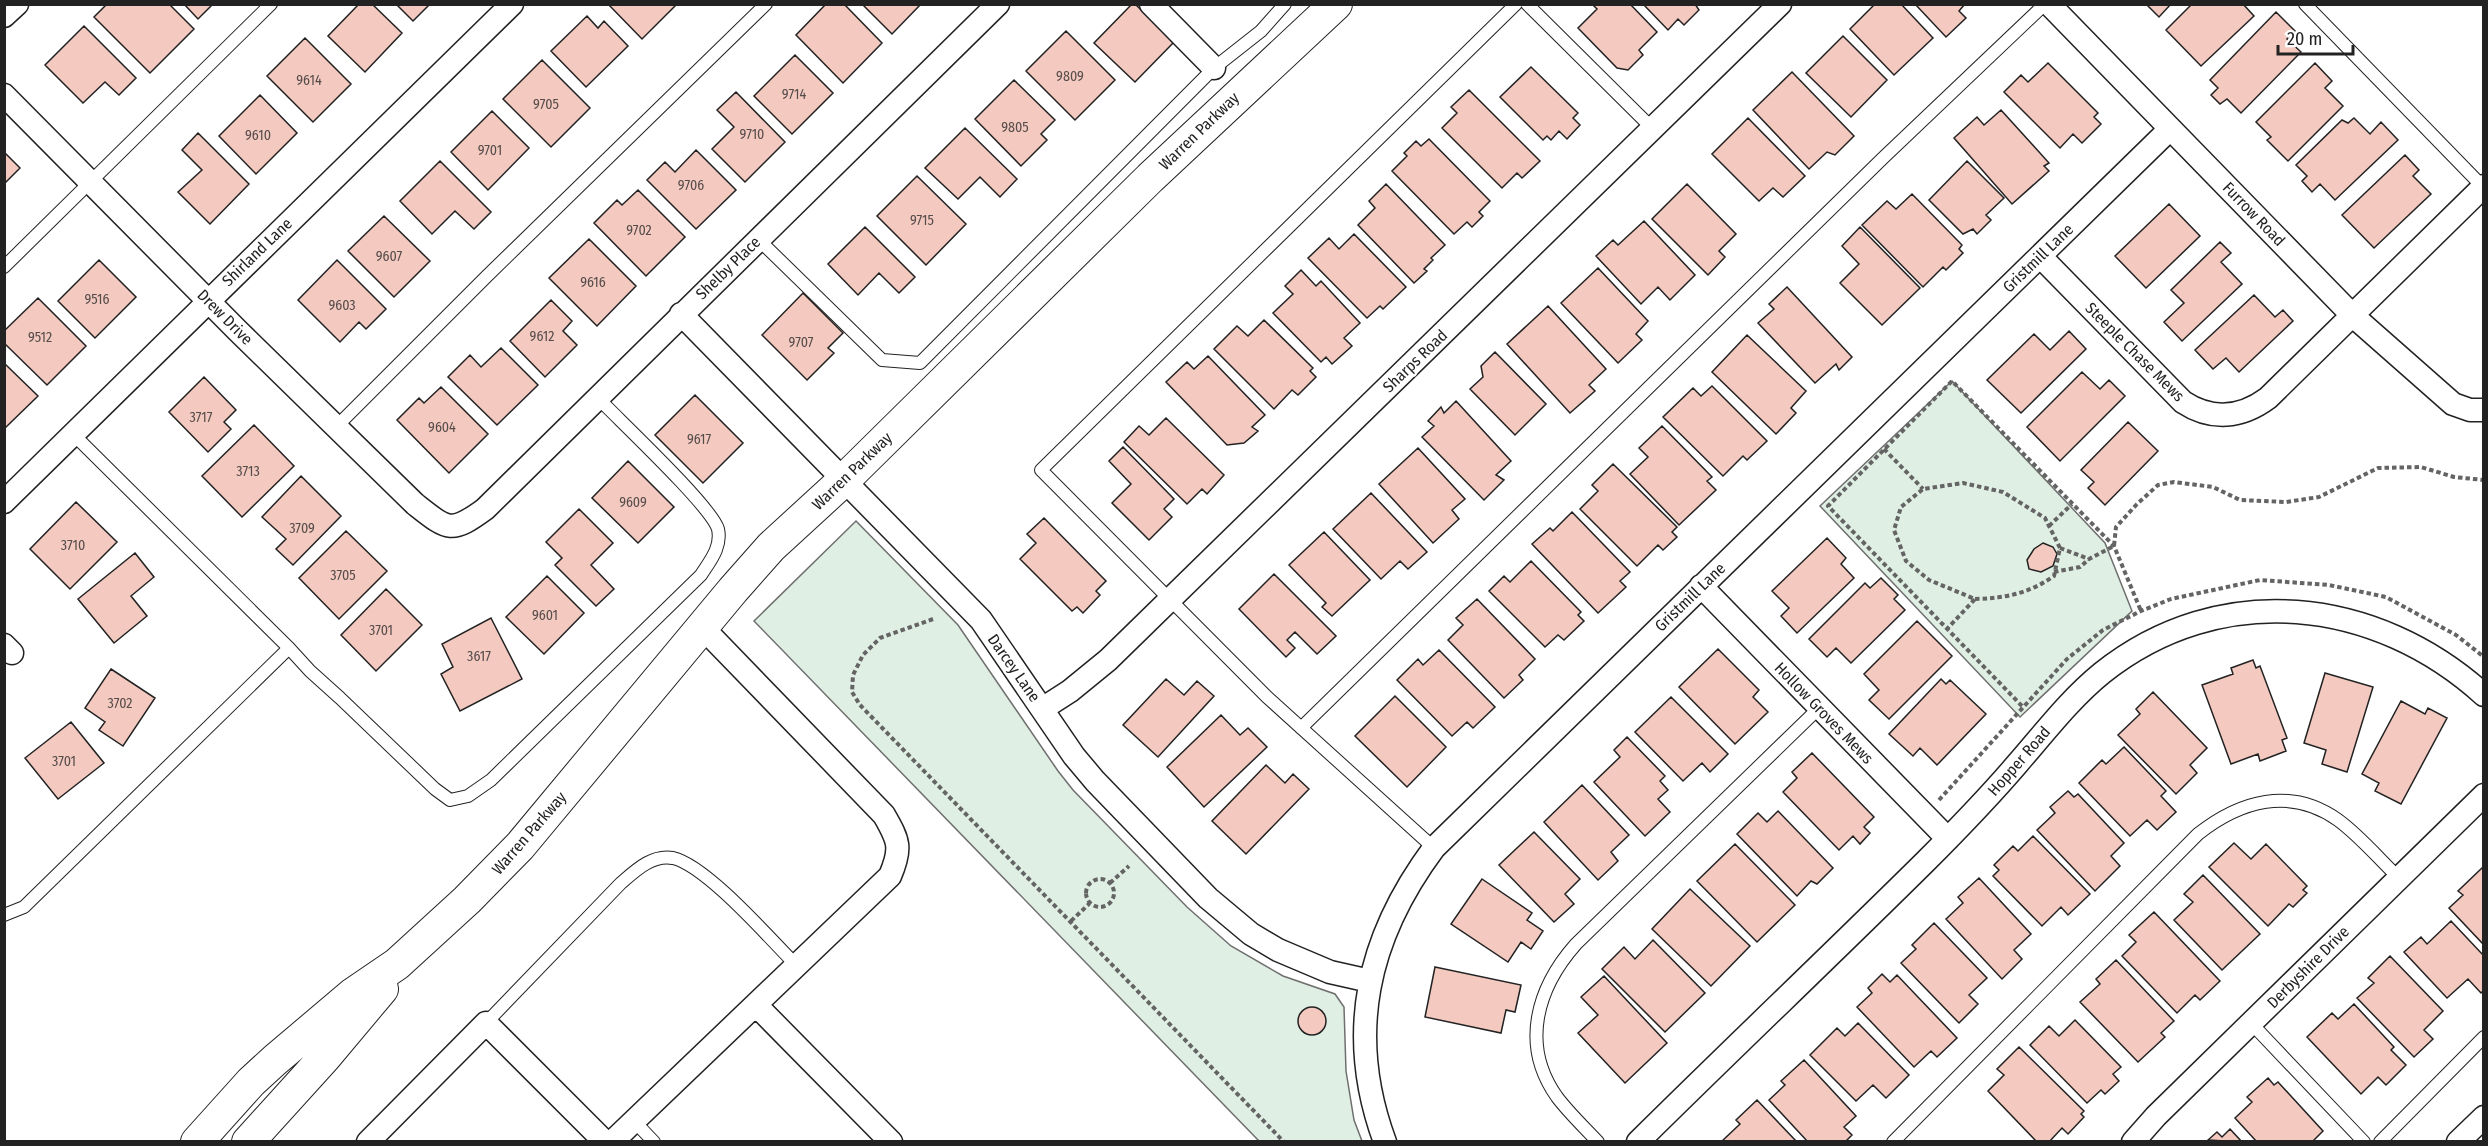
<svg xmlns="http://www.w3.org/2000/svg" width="2488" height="1146" font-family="'Fira Sans Condensed',sans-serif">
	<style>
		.green { fill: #e0efe3; stroke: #6f6f6f; stroke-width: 1.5 }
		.building { fill: #f3c9c0; stroke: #222; stroke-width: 1.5 }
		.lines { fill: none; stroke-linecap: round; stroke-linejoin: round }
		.lane-casing { stroke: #222; stroke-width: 14 }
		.street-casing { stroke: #222; stroke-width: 25 }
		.secondary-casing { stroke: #222; stroke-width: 34 }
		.path { stroke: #646464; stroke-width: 4; stroke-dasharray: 4.5 3; stroke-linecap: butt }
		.lane { stroke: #fff; stroke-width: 12 }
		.street { stroke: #fff; stroke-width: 22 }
		.secondary { stroke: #fff; stroke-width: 32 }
		.labels { text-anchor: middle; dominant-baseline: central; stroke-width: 4.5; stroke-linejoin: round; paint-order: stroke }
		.number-label { font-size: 14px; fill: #564c4a }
		.street-label { font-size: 16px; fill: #222; stroke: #fff }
	</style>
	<rect width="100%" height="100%" fill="#fff"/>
	<!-- green -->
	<path class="green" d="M1952,381L2105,543L2132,611L2020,717L1820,506Z
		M856,521L958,625L1058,771L1073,790L1187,907L1231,946L1283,976L1335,994L1344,1007L1346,1071L1354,1120L1362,1141H1259L754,621Z"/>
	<!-- building -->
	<path class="building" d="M107,4H169L194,29L150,73L94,17Z
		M184,4H213L198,19Z
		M359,4H372L402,33L365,72L328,36Z
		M396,4H430L413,21Z
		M608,4H677L642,39Z
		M826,4H844L882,43L843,83L796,35Z
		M862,4H921L892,34Z
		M1132,4H1135L1174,42L1135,82L1094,43Z
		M1592,4H1630L1657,32L1639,50L1643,55L1628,70L1617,68L1578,28L1597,9Z
		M1643,4H1695L1699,10L1684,25L1678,19L1668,30Z
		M1875,4H1901L1933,38L1894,75L1850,29Z
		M1915,4H1965L1959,11L1966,18L1946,37Z
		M2146,4H2171L2159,17Z
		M2192,4H2243L2254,16L2201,66L2166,30Z
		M2276,12L2295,31L2287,39L2301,52L2241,113L2227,99L2220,104L2211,95L2218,88L2210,80Z
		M587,16L598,28L604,21L628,46L586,87L551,51Z
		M84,26L136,78L119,95L105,82L83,103L45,65Z
		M1066,31L1115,80L1075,120L1026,71Z
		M1843,36L1887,80L1851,117L1806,73Z
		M305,38L351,84L313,122L267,76Z
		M795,55L833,93L792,134L754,96Z
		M542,60L590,108L551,147L503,99Z
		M2048,63L2098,113L2094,117L2101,124L2082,143L2073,134L2060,148L2004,92L2021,75L2028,82Z
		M2315,63L2332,81L2325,88L2343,106L2288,161L2267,140L2271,137L2256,122Z
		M1531,67L1578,113L1573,118L1580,125L1567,139L1559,131L1551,140L1547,136L1543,140L1500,97Z
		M1792,72L1854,136L1835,155L1827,152L1809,169L1753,110Z
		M1014,80L1055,120L1041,134L1047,140L1021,166L975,119Z
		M1469,90L1540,161L1522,178L1517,173L1502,188L1442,128L1457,113L1451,107Z
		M736,92L785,142L745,182L712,149L734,127L717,110Z
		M260,95L297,133L256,174L219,136Z
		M2001,110L2049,163L2044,166L2049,171L2012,204L1954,138L1977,117L1984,125Z
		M492,111L529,148L488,190L451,152Z
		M1748,118L1805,176L1783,197L1773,188L1759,201L1712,154Z
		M2354,118L2370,134L2381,122L2398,140L2335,200L2320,184L2312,192L2302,181L2307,176L2296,165L2342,120L2348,123Z
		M965,128L1017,179L1000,197L980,177L958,199L925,168Z
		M198,133L249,184L210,224L178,192L202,170L182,150Z
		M1429,139L1490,201L1479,212L1483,216L1472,227L1467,222L1454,234L1392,171L1407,156L1404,153L1416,141L1421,146Z
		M696,150L736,190L696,229L647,180L665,162L675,172Z
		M4,152L20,168L4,184Z
		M2405,155L2419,170L2413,176L2431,194L2374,248L2342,215Z
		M440,161L491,212L474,229L455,211L432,234L400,201Z
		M1967,161L2004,198L1986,215L1991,220L1977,234L1973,229L1963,234L1929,200Z
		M917,176L966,224L926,265L877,216Z
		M1386,184L1445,245L1431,258L1433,260L1424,269L1427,271L1414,283L1358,225L1375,208L1369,201Z
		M1687,184L1736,234L1719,251L1725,257L1708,275L1652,219Z
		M638,190L685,237L646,276L594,223L617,200L622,205Z
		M1912,194L1962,245L1959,249L1963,253L1946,270L1943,267L1923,287L1862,225L1887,201L1896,209Z
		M2169,204L2200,236L2146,288L2115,256Z
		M384,216L430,261L394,297L348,251Z
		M1644,221L1695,275L1670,300L1658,287L1641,304L1596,256L1613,240L1618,245Z
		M865,227L915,277L899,293L879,273L858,295L828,264Z
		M1860,227L1920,288L1882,325L1840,283L1859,264L1842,246Z
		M1354,234L1406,287L1383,309L1380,306L1367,318L1308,258L1329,238L1339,249Z
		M589,239L636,286L597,326L549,278Z
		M2220,242L2231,253L2221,262L2242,284L2182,341L2164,322L2184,303L2171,290Z
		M99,260L136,297L95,338L58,301Z
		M337,260L386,309L366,329L359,322L340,342L298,300Z
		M1598,268L1648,321L1636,334L1642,340L1618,363L1561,303Z
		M1301,270L1316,286L1321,281L1360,323L1344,338L1352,346L1332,364L1326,357L1321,362L1273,313L1293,294L1285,286Z
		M1787,287L1852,357L1839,370L1836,364L1815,383L1758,323L1774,309L1769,304Z
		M803,293L843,333L828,348L834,353L807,380L762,335Z
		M2254,295L2275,317L2283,310L2293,321L2239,372L2226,358L2213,369L2195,350Z
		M38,298L86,346L47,385L4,343V331Z
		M551,300L572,321L563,331L577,345L545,377L510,341Z
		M1548,306L1606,369L1589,385L1595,391L1570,413L1507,344Z
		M1264,320L1313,368L1310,371L1316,377L1298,395L1292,390L1274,409L1214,349L1237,326L1248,336Z
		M2069,331L2086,349L2021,413L1987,380L2034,334L2050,350Z
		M1747,335L1806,391L1791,408L1796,413L1776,434L1712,372Z
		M501,348L538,385L497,425L448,377L470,355L481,367Z
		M1495,352L1546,404L1515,435L1470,389L1483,377L1481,366Z
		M1208,356L1265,415L1252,427L1258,431L1244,443L1227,445L1166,382L1187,362L1194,369Z
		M4,363L38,396L4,429Z
		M2082,372L2100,389L2109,380L2125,396L2060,461L2027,427Z
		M204,377L236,410L224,422L231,429L208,452L169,412Z
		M1712,386L1767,441L1747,460L1743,456L1723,476L1663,417L1693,388L1701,396Z
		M441,387L488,434L449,473L397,420L419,398L424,403Z
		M695,395L743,443L703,483L655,435Z
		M1456,401L1511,461L1496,475L1504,480L1484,500L1422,437L1434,426L1428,421L1441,407L1444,413Z
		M1166,418L1224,475L1207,494L1202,489L1187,504L1124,442L1139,426L1149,435Z
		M2128,422L2158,451L2105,505L2088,488L2094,482L2081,470Z
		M254,425L294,466L242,517L202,476Z
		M1662,426L1712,477L1707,481L1716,490L1679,525L1630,474L1648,457L1639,448Z
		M1123,447L1174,499L1164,509L1172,517L1149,540L1112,503L1131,484L1109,461Z
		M1418,448L1465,499L1452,510L1459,519L1433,543L1379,484Z
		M628,461L674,507L638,543L592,498Z
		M1613,464L1677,527L1672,532L1677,537L1663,550L1658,545L1637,566L1580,509L1598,491L1592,485Z
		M301,476L341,516L293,565L276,549L286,539L262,517Z
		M1371,493L1427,552L1408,569L1400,561L1381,579L1333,529Z
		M76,502L117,542L70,589L30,549Z
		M579,509L613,543L591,565L614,589L596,606L555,565L562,558L546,542Z
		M1572,512L1630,572L1620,581L1626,587L1598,613L1532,544L1550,528L1553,531Z
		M1044,518L1106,581L1096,591L1100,595L1083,613L1077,607L1072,611L1020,559L1036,543L1027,534Z
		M346,531L387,571L339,619L299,578Z
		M1324,532L1370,580L1332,616L1322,607L1326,603L1289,565Z
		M1827,538L1846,558L1841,564L1854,578L1797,633L1781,616L1789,608L1772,591Z
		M2043,543L2053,547L2057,554L2053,566L2041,572L2029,569L2027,560L2034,549Z
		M135,553L154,577L131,596L147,616L114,643L78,599Z
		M1531,561L1581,612L1578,615L1584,621L1564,640L1558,635L1545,647L1489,591L1504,576L1510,582Z
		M1274,574L1336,636L1317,654L1295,632L1287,640L1295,648L1286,657L1239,609Z
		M547,576L584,613L544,654L506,617Z
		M1881,578L1898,595L1894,599L1905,610L1851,663L1836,648L1827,657L1809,639L1865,583L1870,588Z
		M386,589L422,625L376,671L341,635Z
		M1477,599L1535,659L1519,675L1523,680L1504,698L1448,640L1463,625L1456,618Z
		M491,618L522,679L460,711L441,674L453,667L442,644Z
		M1917,621L1952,656L1889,719L1869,700L1879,690L1864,674Z
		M1718,649L1759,690L1753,697L1768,712L1735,744L1679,687Z
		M1439,650L1495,707L1473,728L1467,722L1452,736L1397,680L1418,659L1423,665Z
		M2253,660L2256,668L2260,666L2287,738L2282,740L2286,751L2260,761L2258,754L2231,764L2202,685L2233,674L2231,668Z
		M111,669L155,698L123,746L99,730L105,722L85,708Z
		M2325,673L2373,687L2347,772L2322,764L2326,750L2304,743Z
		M1166,679L1184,695L1197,681L1214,696L1158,757L1123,725Z
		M1941,679L1946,684L1950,680L1986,714L1937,765L1920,748L1913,756L1889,734Z
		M2153,692L2207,748L2190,765L2197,773L2176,794L2118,735L2140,714L2136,709Z
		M1395,696L1446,747L1407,787L1355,736Z
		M1671,697L1728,754L1710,772L1702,763L1683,781L1635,732Z
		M2401,701L2425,714L2428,708L2447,718L2401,804L2375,791L2379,783L2362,774Z
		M1221,715L1240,735L1248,728L1267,747L1204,807L1167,767Z
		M71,722L104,763L58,799L25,758Z
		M1627,737L1665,776L1660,781L1668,790L1658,799L1670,812L1645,836L1594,782L1620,757L1614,750Z
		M2124,747L2166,791L2161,796L2176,812L2157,830L2147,820L2130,836L2079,783L2102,760L2106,764Z
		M1812,753L1874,817L1864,827L1870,833L1860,844L1853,836L1839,850L1783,792L1797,778L1792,772Z
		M1266,765L1285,783L1293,774L1309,789L1246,854L1212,821Z
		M1582,785L1629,835L1611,852L1618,861L1598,880L1544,822Z
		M2068,791L2074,797L2078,794L2124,843L2111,856L2120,866L2095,891L2037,830L2055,813L2050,807Z
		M1778,811L1833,868L1817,884L1811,881L1797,896L1737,834L1758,813L1767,822Z
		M1534,832L1580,879L1565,894L1574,904L1554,922L1499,865Z
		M2033,836L2090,894L2068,915L2061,907L2042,926L1993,876L1999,870L1994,865L2013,846L2018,851Z
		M2234,843L2251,859L2266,844L2307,886L2303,890L2307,893L2293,907L2289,904L2268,926L2209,867Z
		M1735,844L1795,905L1757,942L1697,881Z
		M2483,867L2484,868V945L2449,908L2463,895L2458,891Z
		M2203,875L2260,934L2222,970L2174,920L2193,902L2184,894Z
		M1979,878L2031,934L2014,950L2022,959L2002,979L1946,919L1963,903L1958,897Z
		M1482,879L1532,913L1527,920L1543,931L1531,949L1521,942L1508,962L1451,924Z
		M1690,889L1750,946L1711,986L1652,929Z
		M2154,912L2220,981L2200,1000L2195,995L2177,1013L2122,956L2136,942L2129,935Z
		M2451,921L2484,956V990L2481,993L2468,979L2447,998L2404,952L2421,937L2427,944Z
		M1934,923L1987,978L1969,995L1978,1004L1959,1023L1901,963L1916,949L1912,945Z
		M1653,940L1705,993L1665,1032L1602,969L1624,947L1635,959Z
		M2390,956L2443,1011L2424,1030L2433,1039L2414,1057L2357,998L2374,983L2368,978Z
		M2116,960L2174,1021L2161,1033L2165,1037L2138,1062L2080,1002L2100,984L2096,979Z
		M1435,967L1521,985L1515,1012L1506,1010L1501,1033L1425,1017Z
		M1882,974L1890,982L1897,975L1957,1038L1937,1057L1931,1051L1914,1067L1857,1007L1872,993L1868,988Z
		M1604,976L1667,1043L1625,1083L1578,1033L1598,1015L1581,997Z
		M2354,1004L2394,1047L2391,1050L2406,1065L2386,1085L2378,1077L2361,1094L2307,1037L2332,1013L2338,1019Z
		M1298 1021a14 14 0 1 1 28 0a14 14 0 1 1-28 0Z
		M2075,1020L2121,1067L2113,1074L2119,1081L2105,1094L2101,1090L2087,1103L2030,1045L2049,1026L2059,1036Z
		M1858,1023L1909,1075L1886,1098L1873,1085L1856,1101L1810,1055L1837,1028L1845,1036Z
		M2019,1047L2084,1111L2081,1114L2084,1117L2068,1134L2062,1128L2049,1142H2037L1988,1091L2004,1075L1997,1069Z
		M1804,1060L1856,1116L1844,1127L1852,1135L1845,1142H1808L1769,1100L1785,1085L1781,1081Z
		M2268,1078L2274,1085L2278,1082L2323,1131L2312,1142H2257L2235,1118L2252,1102L2247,1097Z
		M1757,1100L1797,1142H1721L1740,1124L1736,1120Z
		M2230,1129L2242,1142L2208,1140L2217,1132L2222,1137Z"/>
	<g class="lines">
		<!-- lane casing -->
		<g class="lane-casing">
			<path id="lane" d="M1527,4L1653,129
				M2305,4L2483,187
				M758,239L882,360L920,363L1214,68L1261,31L1285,4
				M4,267L271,4
				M336,427L487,276L766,4
				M289,648L310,671L340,698L435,789L450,800L468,796L491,780L701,575C710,561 722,547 718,529C711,506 619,420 597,397
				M1301,728L1883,158L2045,4
				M1434,848L1267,697L1041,470L1516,4
				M4,915L24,907L289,648L73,434
				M486,1023L621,883C635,871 652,854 673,858C707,866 770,939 797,966
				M2251,1023L2364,1142
				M633,1120L654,1142
				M1598,1142C1584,1127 1569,1113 1557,1097C1520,1045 1537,988 1576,944L1819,708
				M1893,1142L2198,834C2240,801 2290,786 2338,820C2360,836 2379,859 2399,878
				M2380,1142L2484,1037"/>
		</g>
		<!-- street casing -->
		<g class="street-casing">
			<path id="street" d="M1151,4L1214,68
				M2049,4L2352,315L2453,404L2470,410H2484
				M4,16L17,4
				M4,95L237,330L415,504C448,530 451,534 485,509L998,4
				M2040,256L2183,402C2212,421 2241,418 2268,398L2484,186
				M681,314L981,620L1074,756L1095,781L1208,898L1251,934L1278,950L1330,972L1370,981
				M4,502L512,4
				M1701,586L1948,839
				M4,645L12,653
				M1042,709L1070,691L1108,660L1780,4
				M757,1006L891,1142
				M368,1142L486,1023L605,1142
				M612,1142L890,876C902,848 899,841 884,815L703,628
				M1385,1142C1345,1034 1367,938 1434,848L2170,129
				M1638,1142C1733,1048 1830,956 1925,862C1957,830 1988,798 2018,763C2045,732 2070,699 2102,673C2220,579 2376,597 2484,695
				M2133,1142L2156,1116L2484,795
				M2458,1142L2484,1117"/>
		</g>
		<!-- secondary casing -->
		<g class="secondary-casing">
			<path id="secondary" d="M197,1142L251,1082L275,1060L353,994L397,964L467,900L520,846L733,590L771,547L844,480L1150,178L1336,4
				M248,1142L325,1057L382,989"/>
		</g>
		<!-- path -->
		<path class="path" d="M1884,449L1923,489
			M2049,526L2072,504
			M2060,548L2089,559L2114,546L2116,527L2137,504L2158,485L2174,482L2213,487L2240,500L2286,502L2319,497L2378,468L2421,467L2454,477L2484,480
			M2054,572L2080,567L2089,559
			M933,619L880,638L863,655L853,675L852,692L860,705L1284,1142
			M1946,630L1975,599L1929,580L1906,561L1894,530L1901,507L1923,489L1963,483L2003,492L2045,518L2060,548L2054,576C2028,594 2005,598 1975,599
			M2022,706L1828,506L1952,381L2114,546L2141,611
			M1939,800L2067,659L2103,630L2141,611L2171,599L2260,580L2329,585L2386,597L2456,635L2484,657
			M1086 893a14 14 0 1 1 28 0a14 14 0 1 1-28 0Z
			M1110,883L1129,866
			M1071,921L1089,904"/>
		<!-- lane -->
		<use href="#lane" class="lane"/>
		<!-- street -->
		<use href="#street" class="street"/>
		<!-- secondary -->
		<use href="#secondary" class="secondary"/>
	</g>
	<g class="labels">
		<!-- number labels -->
		<g class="number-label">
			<text x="1070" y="76">9809</text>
			<text x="309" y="80">9614</text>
			<text x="794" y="94">9714</text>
			<text x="546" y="104">9705</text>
			<text x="1015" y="127">9805</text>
			<text x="752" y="134">9710</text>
			<text x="258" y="135">9610</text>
			<text x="490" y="150">9701</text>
			<text x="691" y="185">9706</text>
			<text x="922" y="220">9715</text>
			<text x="639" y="230">9702</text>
			<text x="389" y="256">9607</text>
			<text x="593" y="282">9616</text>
			<text x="97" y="299">9516</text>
			<text x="342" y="305">9603</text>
			<text x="542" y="336">9612</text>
			<text x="40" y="337">9512</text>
			<text x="801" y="342">9707</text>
			<text x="201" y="417">3717</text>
			<text x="442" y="427">9604</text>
			<text x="699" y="439">9617</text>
			<text x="248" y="471">3713</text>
			<text x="633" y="502">9609</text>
			<text x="302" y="528">3709</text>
			<text x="73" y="545">3710</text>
			<text x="343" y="575">3705</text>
			<text x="545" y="615">9601</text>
			<text x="381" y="630">3701</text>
			<text x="479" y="656">3617</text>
			<text x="120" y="703">3702</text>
			<text x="64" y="761">3701</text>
		</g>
		<!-- street labels -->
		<g class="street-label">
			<text transform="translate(1199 131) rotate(-44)">Warren Parkway</text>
			<text transform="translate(2254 214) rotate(46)">Furrow Road</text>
			<text transform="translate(257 252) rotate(-44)">Shirland Lane</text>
			<text transform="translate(2038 258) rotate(-44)">Gristmill Lane</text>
			<text transform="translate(728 268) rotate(-44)">Shelby Place</text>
			<text transform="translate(225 317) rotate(45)">Drew Drive</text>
			<text transform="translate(2135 352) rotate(45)">Steeple Chase Mews</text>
			<text transform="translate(1415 361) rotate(-44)">Sharps Road</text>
			<text transform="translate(852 471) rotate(-44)">Warren Parkway</text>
			<text transform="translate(1690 597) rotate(-44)">Gristmill Lane</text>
			<text transform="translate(1014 668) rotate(55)">Darcey Lane</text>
			<text transform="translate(1824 713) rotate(46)">Hollow Groves Mews</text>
			<text transform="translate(2019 761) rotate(-49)">Hopper Road</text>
			<text transform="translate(529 833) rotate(-49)">Warren Parkway</text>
			<text transform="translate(2308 967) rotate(-45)">Derbyshire Drive</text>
		</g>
	</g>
	<!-- border -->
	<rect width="2488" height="1146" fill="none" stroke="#222222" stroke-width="12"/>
	<!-- scale -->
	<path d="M2278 45v9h75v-9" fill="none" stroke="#222222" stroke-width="3"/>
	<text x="2287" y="45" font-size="18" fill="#222222" stroke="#ffffff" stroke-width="4.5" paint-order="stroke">20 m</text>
</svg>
